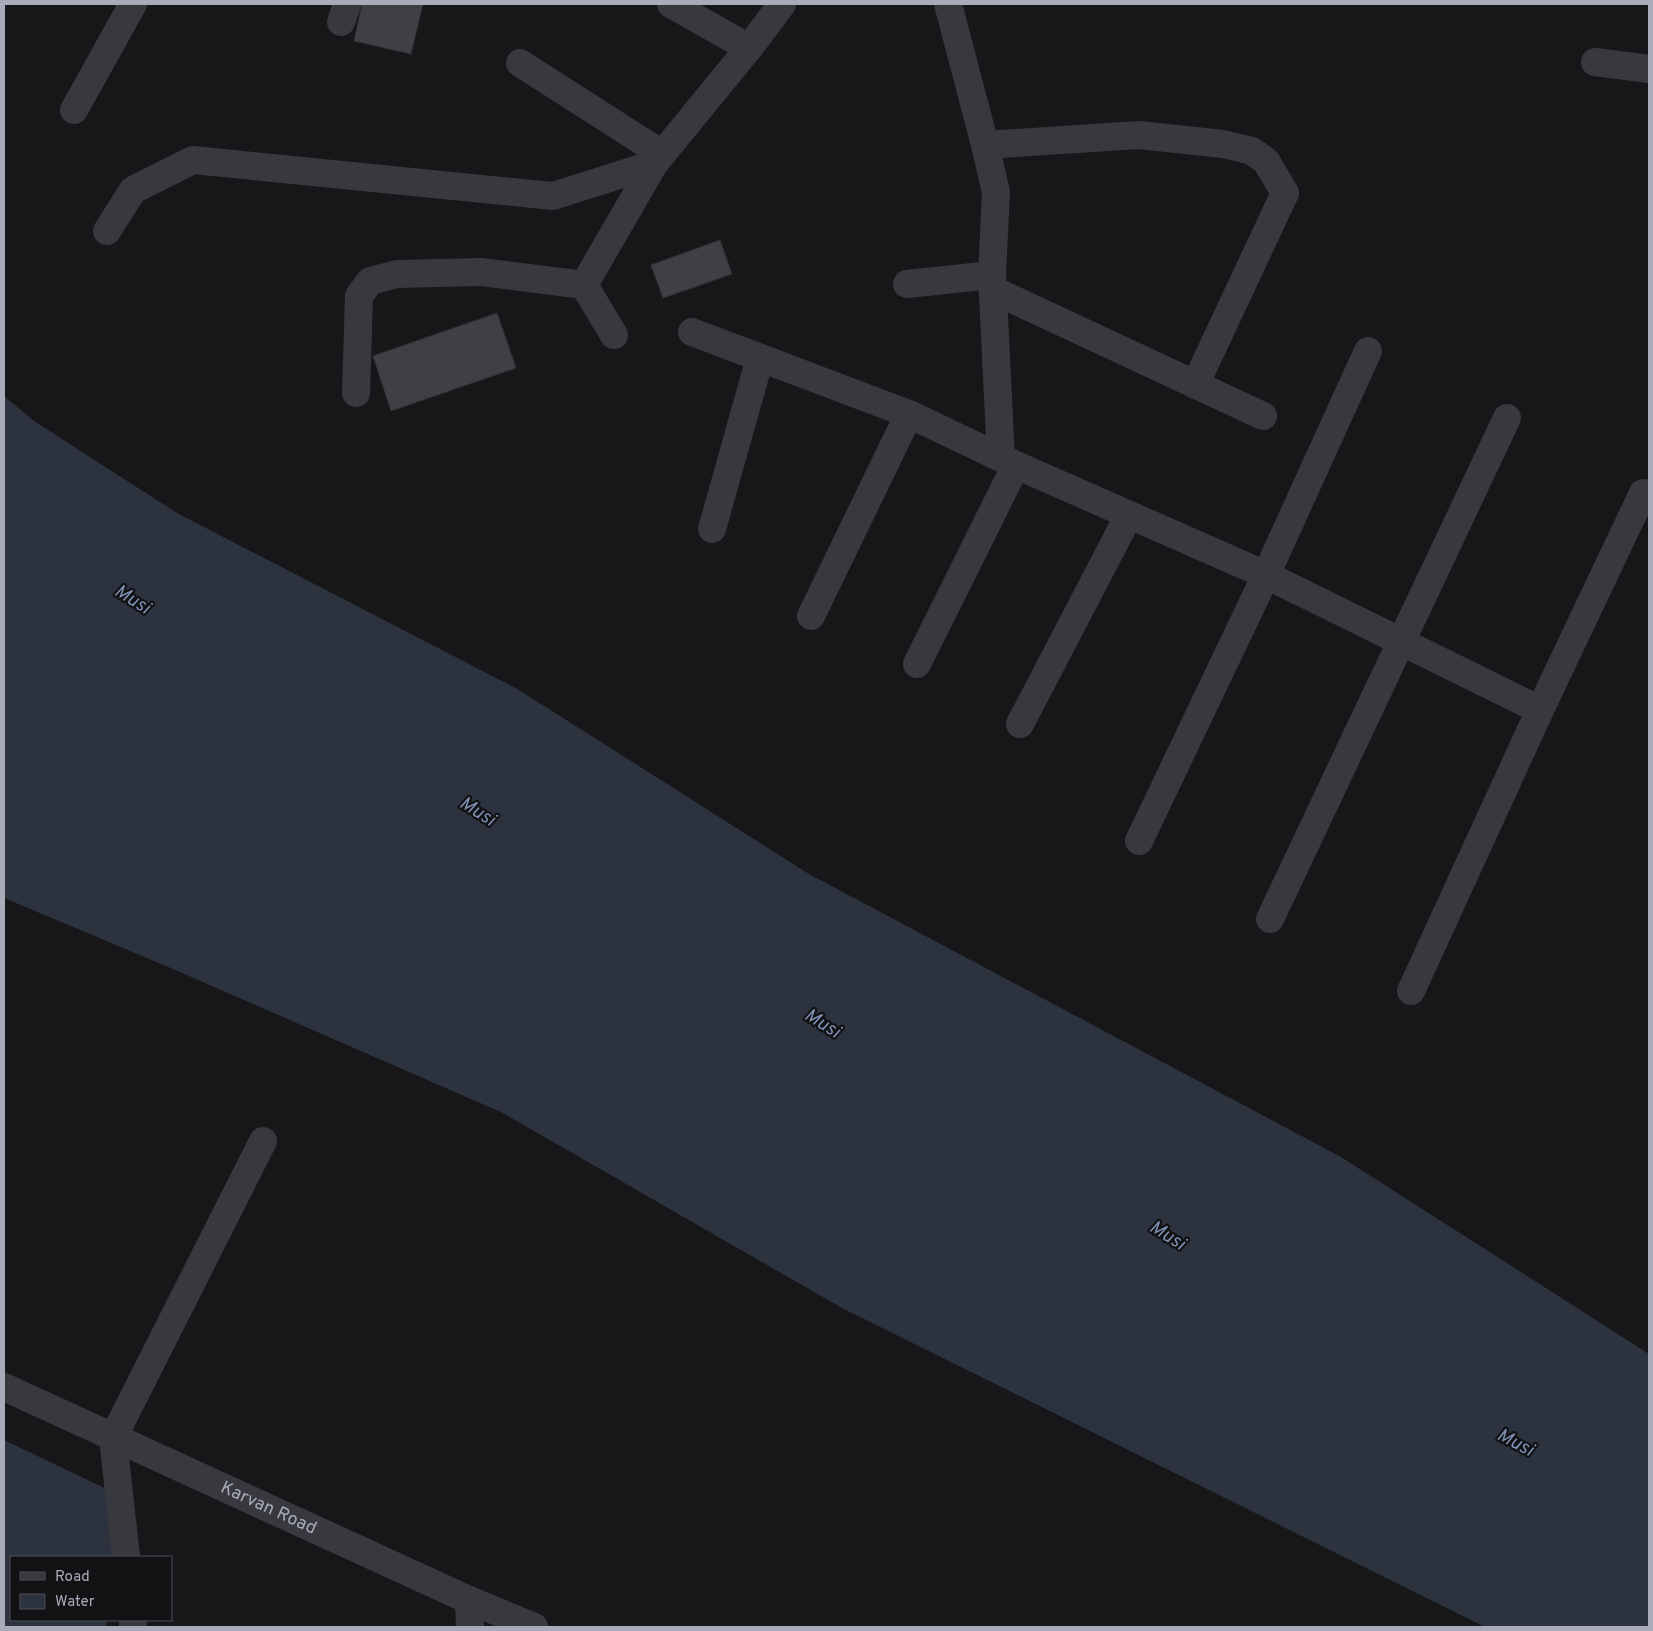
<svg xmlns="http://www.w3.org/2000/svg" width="1653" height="1631" font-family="Overpass,sans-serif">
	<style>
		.water { fill: #2c333e }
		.building { fill: #3f3f44; stroke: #323135 }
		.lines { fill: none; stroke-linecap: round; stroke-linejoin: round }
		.minor { stroke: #38383f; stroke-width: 28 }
		.tertiary { stroke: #38383f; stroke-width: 28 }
		.labels { text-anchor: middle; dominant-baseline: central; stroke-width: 4.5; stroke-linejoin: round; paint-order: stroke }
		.street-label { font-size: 18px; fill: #a9abba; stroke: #121214 }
		.water-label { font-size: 19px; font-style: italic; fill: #7e92b6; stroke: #121214 }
	</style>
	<rect width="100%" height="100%" fill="#171719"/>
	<!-- water -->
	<path class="water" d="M4,396L34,421L177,513L519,690L809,874L1341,1157L1649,1354V1627H1485L842,1308L503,1113L166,966L4,898Z
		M4,1440L117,1494L112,1557H11V1620H107L106,1627H4Z"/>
	<!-- building -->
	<path class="building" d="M362,4H423L411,54L354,41Z
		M720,240L732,274L663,298L651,265Z
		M497,313L516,368L391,411L373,356Z"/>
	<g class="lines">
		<!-- minor -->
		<path class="minor" d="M671,4L749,48
			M341,22L347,4
			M1595,62L1649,69
			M520,63L662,154
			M74,110L133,4
			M985,145L1139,135L1223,144L1252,151L1266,161L1285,193L1195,385
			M107,231L133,190L193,160L553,196L654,164
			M992,275L1001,458
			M907,284L992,275L996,192L985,145L948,4
			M584,285L614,335
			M993,290L1263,416
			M692,332L909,414L1016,465L1266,575L1540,710
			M356,393L359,296L370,281L397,274L481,272L584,285L654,164L749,48L782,4
			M712,529L760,358
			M811,616L909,414
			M917,664L1016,465
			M1020,724L1129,515
			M1139,841L1266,575L1368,351
			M1270,919L1507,418
			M1411,991L1540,710L1643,493
			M126,1557L113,1438L263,1141
			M469,1600L470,1627
			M133,1620V1627"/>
		<!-- tertiary -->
		<path class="tertiary" id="s1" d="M4,1387L469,1600L534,1627"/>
	</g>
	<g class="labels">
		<!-- street labels -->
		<g class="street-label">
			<text stroke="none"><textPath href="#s1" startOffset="291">Karvan Road</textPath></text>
		</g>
		<!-- water labels -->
		<g class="water-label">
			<text transform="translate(132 600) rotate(32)">Musi</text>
			<text transform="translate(477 812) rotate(32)">Musi</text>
			<text transform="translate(822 1024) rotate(32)">Musi</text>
			<text transform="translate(1167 1236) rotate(32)">Musi</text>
			<text transform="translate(1515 1443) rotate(28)">Musi</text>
		</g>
	</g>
	<!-- border -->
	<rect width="1653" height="1631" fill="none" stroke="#a9abba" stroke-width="10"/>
	<!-- legend -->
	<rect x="10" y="1556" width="162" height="65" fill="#121214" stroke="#4e4f56"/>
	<rect x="20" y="1572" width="25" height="8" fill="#38383f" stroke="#4e4f56"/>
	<text x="55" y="1581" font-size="15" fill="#a9abba">Road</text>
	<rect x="20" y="1594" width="25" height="15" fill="#2c333e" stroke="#4e4f56"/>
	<text x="55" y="1606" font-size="15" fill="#a9abba">Water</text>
</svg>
